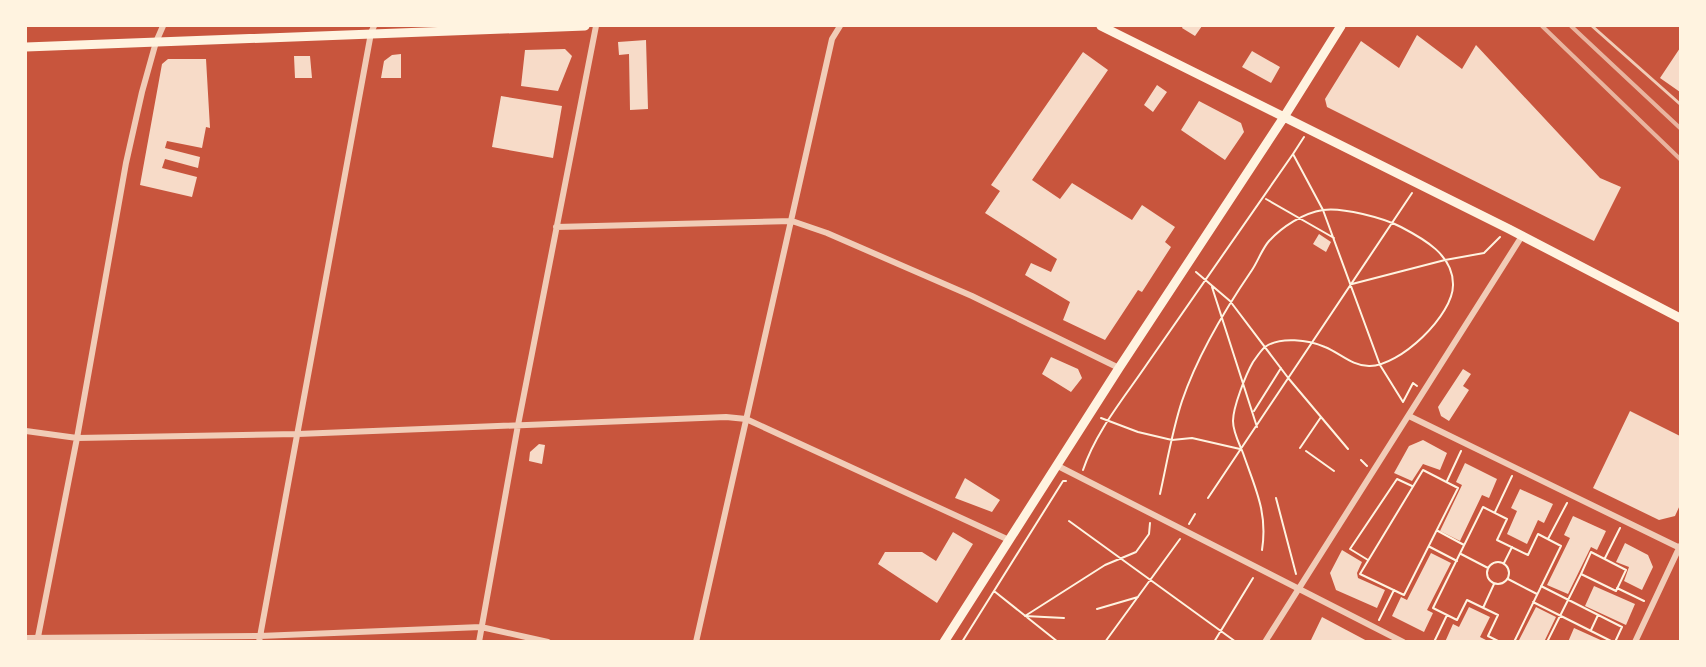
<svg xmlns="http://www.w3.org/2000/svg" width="1706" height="667" font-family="'Fira Sans',sans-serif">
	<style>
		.building { fill: #f7dbc8 }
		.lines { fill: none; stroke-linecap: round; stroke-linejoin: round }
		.path { stroke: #fff3e0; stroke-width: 2 }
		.service { stroke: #f1ccb7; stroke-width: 3 }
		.minor { stroke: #f1ccb7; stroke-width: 6 }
		.secondary { stroke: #fff3e0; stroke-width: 9 }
		.rail { stroke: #e9b49f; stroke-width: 4 }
	</style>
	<rect width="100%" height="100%" fill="#c8553d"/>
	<!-- building -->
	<path class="building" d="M1183,26H1202L1195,36L1182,28Z
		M1417,35L1462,69L1476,45L1600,178L1621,187L1594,241L1327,107L1325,99L1361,41L1399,68Z
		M646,40L648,109L630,110L629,54L619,55L618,42Z
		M1680,48V92L1660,78Z
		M565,49L572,56L558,91L521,86L525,50Z
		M1252,51L1280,67L1271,83L1242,67Z
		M1083,52L1108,70L1032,180L1060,199L1072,183L1132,220L1142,205L1175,227L1165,242L1171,247L1142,292L1138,290L1105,340L1063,320L1070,302L1025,275L1031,263L1051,272L1057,259L985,213L1000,191L991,185Z
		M401,54V78H381L384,61L392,55Z
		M294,56H310L312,78H295Z
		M168,59H206L210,128L206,127L202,148L167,141L165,148L200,157L198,168L165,159L162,168L197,177L192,197L140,185L162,64Z
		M1157,85L1167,92L1153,112L1144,105Z
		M501,96L562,106L553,158L492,147Z
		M1199,101L1241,123L1244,132L1225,160L1181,130Z
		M1319,234L1331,242L1326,252L1313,244Z
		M1051,357L1078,369L1082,378L1071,392L1042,374Z
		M1463,369L1471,374L1463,386L1469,390L1449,421L1441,416L1438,407Z
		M1630,411L1680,436V505L1675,516L1659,520L1593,488Z
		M1423,440L1447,453L1440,470L1423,464L1412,481L1394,473L1409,446Z
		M539,444L545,445L542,464L529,461L530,452Z
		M1465,463L1497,479L1489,498L1482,495L1460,541L1440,531L1462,485L1456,482Z
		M965,478L1000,500L992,512L955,498Z
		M1520,489L1553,504L1544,523L1538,520L1527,544L1507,534L1517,511L1511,508Z
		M1573,516L1606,531L1597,550L1591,547L1568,594L1547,585L1570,538L1564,535Z
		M953,532L973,544L937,603L878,564L885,552H922L936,561Z
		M1625,543L1648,555L1653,567L1642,590L1624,581L1629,567L1616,562Z
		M1342,550L1362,562L1357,573L1358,578L1385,590L1377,608L1336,590L1330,573Z
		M1431,553L1451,563L1427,610L1433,613L1424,632L1392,616L1401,597L1407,600Z
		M1594,586L1635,604L1626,625L1585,606Z
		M1469,607L1490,617L1480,637L1486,640L1485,642H1445L1453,624L1459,627Z
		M1536,607L1556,617L1544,642H1518Z
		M1322,617L1369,642H1310Z
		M1574,628L1605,642H1568Z"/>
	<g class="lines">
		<!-- path -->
		<path class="path" d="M1304,137L1293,154L1323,210L1380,365L1403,402L1413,383L1417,386
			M1266,199L1334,238
			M1196,272L1230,301L1289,379L1348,449
			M1352,284L1445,260L1484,253L1500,237
			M1212,287L1257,427
			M1254,411L1281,368
			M1101,418L1138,432L1172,440L1192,438L1240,449
			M1300,448L1321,417
			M1306,451L1334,471
			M1361,460L1367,466
			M1083,470C1096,431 1124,398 1147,364C1195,294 1244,224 1293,154
			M1423,470L1458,488L1404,595L1360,574Z
			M1447,481L1461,451
			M1160,494C1167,463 1172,431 1182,401C1198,354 1224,311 1252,270C1258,261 1262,249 1269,241C1282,227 1303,213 1323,210C1342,207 1384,218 1401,227C1424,239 1453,255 1453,284C1454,315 1399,367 1369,366C1352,366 1340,353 1325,347C1309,340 1280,336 1265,347C1261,350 1256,358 1253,362C1246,374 1233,407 1233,421C1233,432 1239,443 1243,453C1255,488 1268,512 1262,550
			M1208,498L1412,193
			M1276,498L1296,574
			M1495,512L1512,476
			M1069,521L1236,642
			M1189,524L1195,514
			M1438,531L1464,545
			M1548,539L1567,503
			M1430,547L1457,561
			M1591,552L1626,570L1616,591L1581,574Z
			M1461,554L1488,568
			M1605,558L1620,528
			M1368,560L1350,549L1397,479L1412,486
			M1487 573a11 11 0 1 1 22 0a11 11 0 1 1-22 0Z
			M1504,563L1512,547
			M1508,579L1537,594
			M1541,586L1622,627L1615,642
			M1617,588L1644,601
			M994,591L1058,642
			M1533,602L1613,642
			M1483,608L1494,584
			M1097,609L1138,597
			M1025,616L1105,565L1136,552L1149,534L1150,523
			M1025,616L1064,618
			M1379,620L1394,590
			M1591,630L1598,615
			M962,642L1063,481H1066
			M1105,642L1180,539
			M1214,642L1253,578
			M1434,642L1447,615
			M1500,642L1488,636L1498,615L1467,600L1457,620L1433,608L1483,507L1507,519L1497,540L1528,555L1538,534L1561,546L1514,642
			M1547,642L1581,574"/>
		<!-- service -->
		<path class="service" d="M1592,26L1680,104"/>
		<!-- minor -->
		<path class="minor" d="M556,227L792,221L827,233L972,296L1119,368
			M1409,416L1680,548
			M26,431L77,438L298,434L726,417L746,419L1009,540
			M1056,465L1403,642
			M26,638L260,636L481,627L548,642
			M37,642L77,438L126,163L142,92L156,42L163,26
			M259,642L371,33L374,26
			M479,642L518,425L596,26
			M696,642L832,39L840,26
			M1265,642L1522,236
			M1635,642L1680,546"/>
		<!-- secondary -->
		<path class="secondary" d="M1101,26L1509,229L1680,318
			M26,47L585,26
			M944,642L1119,368L1284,117L1341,26"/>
		<!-- rail -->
		<path class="rail" d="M1542,26L1680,159
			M1571,26L1680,128"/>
	</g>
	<!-- border -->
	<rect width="1706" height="667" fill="none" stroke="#fff3e0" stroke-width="54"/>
</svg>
